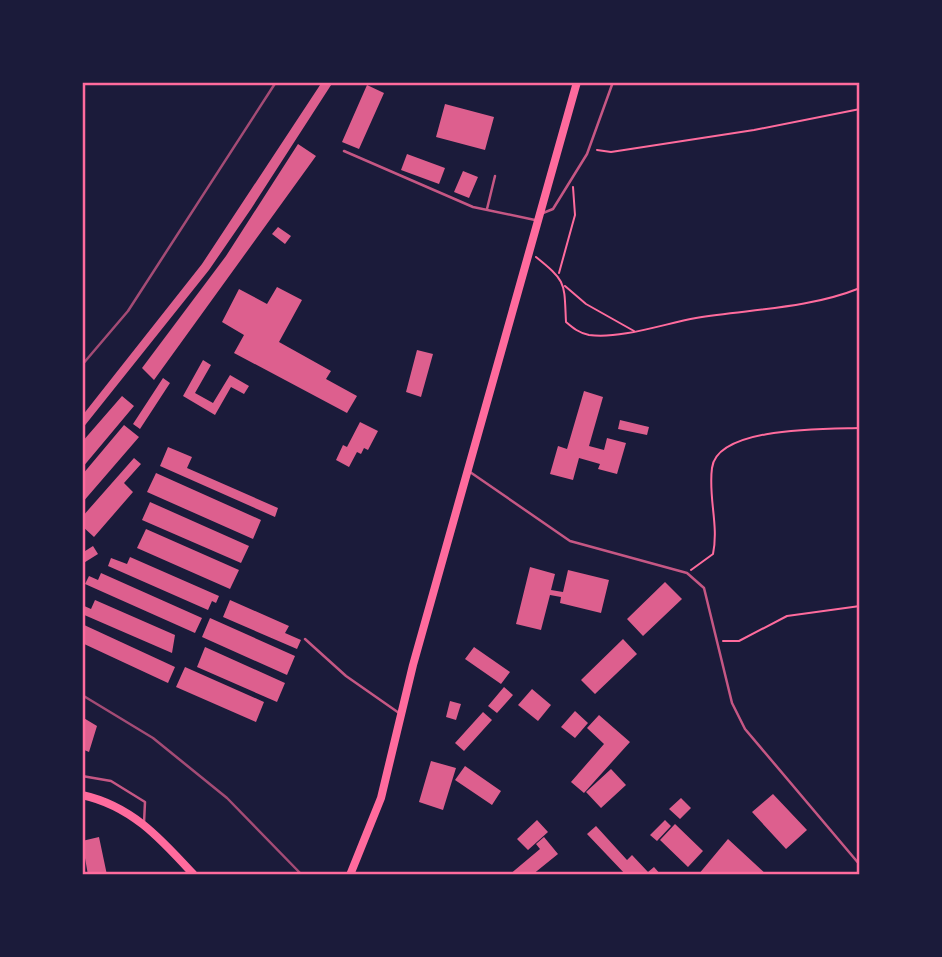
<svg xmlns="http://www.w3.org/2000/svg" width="942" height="957" font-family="'Noto Sans',sans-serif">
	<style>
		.building { fill: #dd5f8e }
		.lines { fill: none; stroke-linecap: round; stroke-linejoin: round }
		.path { stroke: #ff6b9d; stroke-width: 2 }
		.service { stroke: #c65784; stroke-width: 2.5 }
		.primary { stroke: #ff6b9d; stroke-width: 8 }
		.rail { stroke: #a44b75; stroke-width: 2.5 }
		.neatline { fill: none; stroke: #ff6b9d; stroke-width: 2.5 }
	</style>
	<rect width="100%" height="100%" fill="#1b1b3a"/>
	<!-- building -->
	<path class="building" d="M322,82H333L251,209L209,270L82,429V416L202,264Z
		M367,85L384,93L359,149L342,142Z
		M445,104L494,117L485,150L436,137Z
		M298,144L316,156L154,380L142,368L226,256Z
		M407,154L445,168L439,184L401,170Z
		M463,171L478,177L469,198L454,192Z
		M278,227L291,236L285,244L272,234Z
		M277,287L302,300L279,342L331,371L326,379L357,396L347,413L234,353L244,335L222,322L239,289L267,304Z
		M417,350L433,354L421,397L406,392Z
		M203,360L211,365L195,393L213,403L230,375L249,386L244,394L231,387L215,415L183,396Z
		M163,378L170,383L140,429L133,424Z
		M584,391L603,397L589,446L604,450L607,438L626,443L617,474L598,469L600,464L579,458L573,480L550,474L558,446L567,449Z
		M122,396L134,406L82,468V442Z
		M620,420L649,427L647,435L618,429Z
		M360,422L378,431L368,450L364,448L361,454L357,452L349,467L336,460L343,445L347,447Z
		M124,425L139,437L82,503V475Z
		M168,447L192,457L187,468L278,508L275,517L160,466Z
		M134,458L141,464L124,483L133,492L94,537L82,526V517Z
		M156,473L261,520L253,539L147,492Z
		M150,502L249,546L241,563L142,520Z
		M146,529L239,570L230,589L137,548Z
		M93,546L98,554L82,564V553Z
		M130,557L219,596L216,603L212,601L208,610L108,566L111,558L127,564Z
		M530,567L555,574L551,590L563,592L568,570L609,580L601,613L560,603L561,597L550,595L541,630L516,624Z
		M101,573L202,618L195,633L85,584L89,576L98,580Z
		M665,582L682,599L643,636L627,619Z
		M95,600L175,635L172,653L82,614V605L91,609Z
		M230,600L289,626L285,633L301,640L297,649L223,617Z
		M210,618L295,656L287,675L202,637Z
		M82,624L175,667L168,683L82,643Z
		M623,639L637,654L595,694L581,680Z
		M205,647L285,683L277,702L197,667Z
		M474,647L510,672L501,684L465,659Z
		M185,667L264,702L256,722L176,687Z
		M504,687L513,695L497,713L488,706Z
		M532,689L551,705L538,721L518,705Z
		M450,701L461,704L456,720L446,717Z
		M575,711L588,723L575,738L561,727Z
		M483,712L492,720L464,751L455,743Z
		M599,715L630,742L584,793L571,782L604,744L587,728Z
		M82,717L97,726L89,752L82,749Z
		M431,761L456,768L443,810L419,802Z
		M465,766L501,791L492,805L455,780Z
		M611,769L626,785L601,808L586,792Z
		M773,794L807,830L786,849L752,812Z
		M681,798L691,808L680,819L669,809Z
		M537,820L548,832L528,850L517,839Z
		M665,820L671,826L657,841L650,835Z
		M675,824L703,851L688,867L660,840Z
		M596,826L627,860L632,855L648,872L654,867L661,875H626L587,834Z
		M99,837L107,875H88L82,841Z
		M544,837L558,854L532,875H509L540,849L536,844Z
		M728,839L767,875H698Z"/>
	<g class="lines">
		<!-- path -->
		<path class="path" d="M597,150L611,152L754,130L860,109
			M536,257C567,282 564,282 566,322C573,328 579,333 589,335C622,339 663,324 696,318C750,309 808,309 860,288
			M559,273L575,215L573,187
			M565,286L586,304L634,331
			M691,570L713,554C719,525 708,497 712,468C717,426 828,429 860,428
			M723,641H739L787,616L860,606"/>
		<!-- service -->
		<path class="service" d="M344,151L473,207L535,220
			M487,209L495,176
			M543,213L553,209L587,154L613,82
			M470,472L570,541L687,573L704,588L732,703L745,729L860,865
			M305,639L346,676L399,713
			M82,776L111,781L145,802L144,823"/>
		<!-- primary -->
		<path class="primary" d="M82,795C132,806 161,839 194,875
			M350,875L381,798L413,665L577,82"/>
		<!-- rail -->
		<path class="rail" d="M82,365L128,311L276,82
			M82,695L153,738L227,798L302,875"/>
	</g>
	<!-- border -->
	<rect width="942" height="957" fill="none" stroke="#1b1b3a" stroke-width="168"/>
	<rect x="84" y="84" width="774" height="789" class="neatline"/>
</svg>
